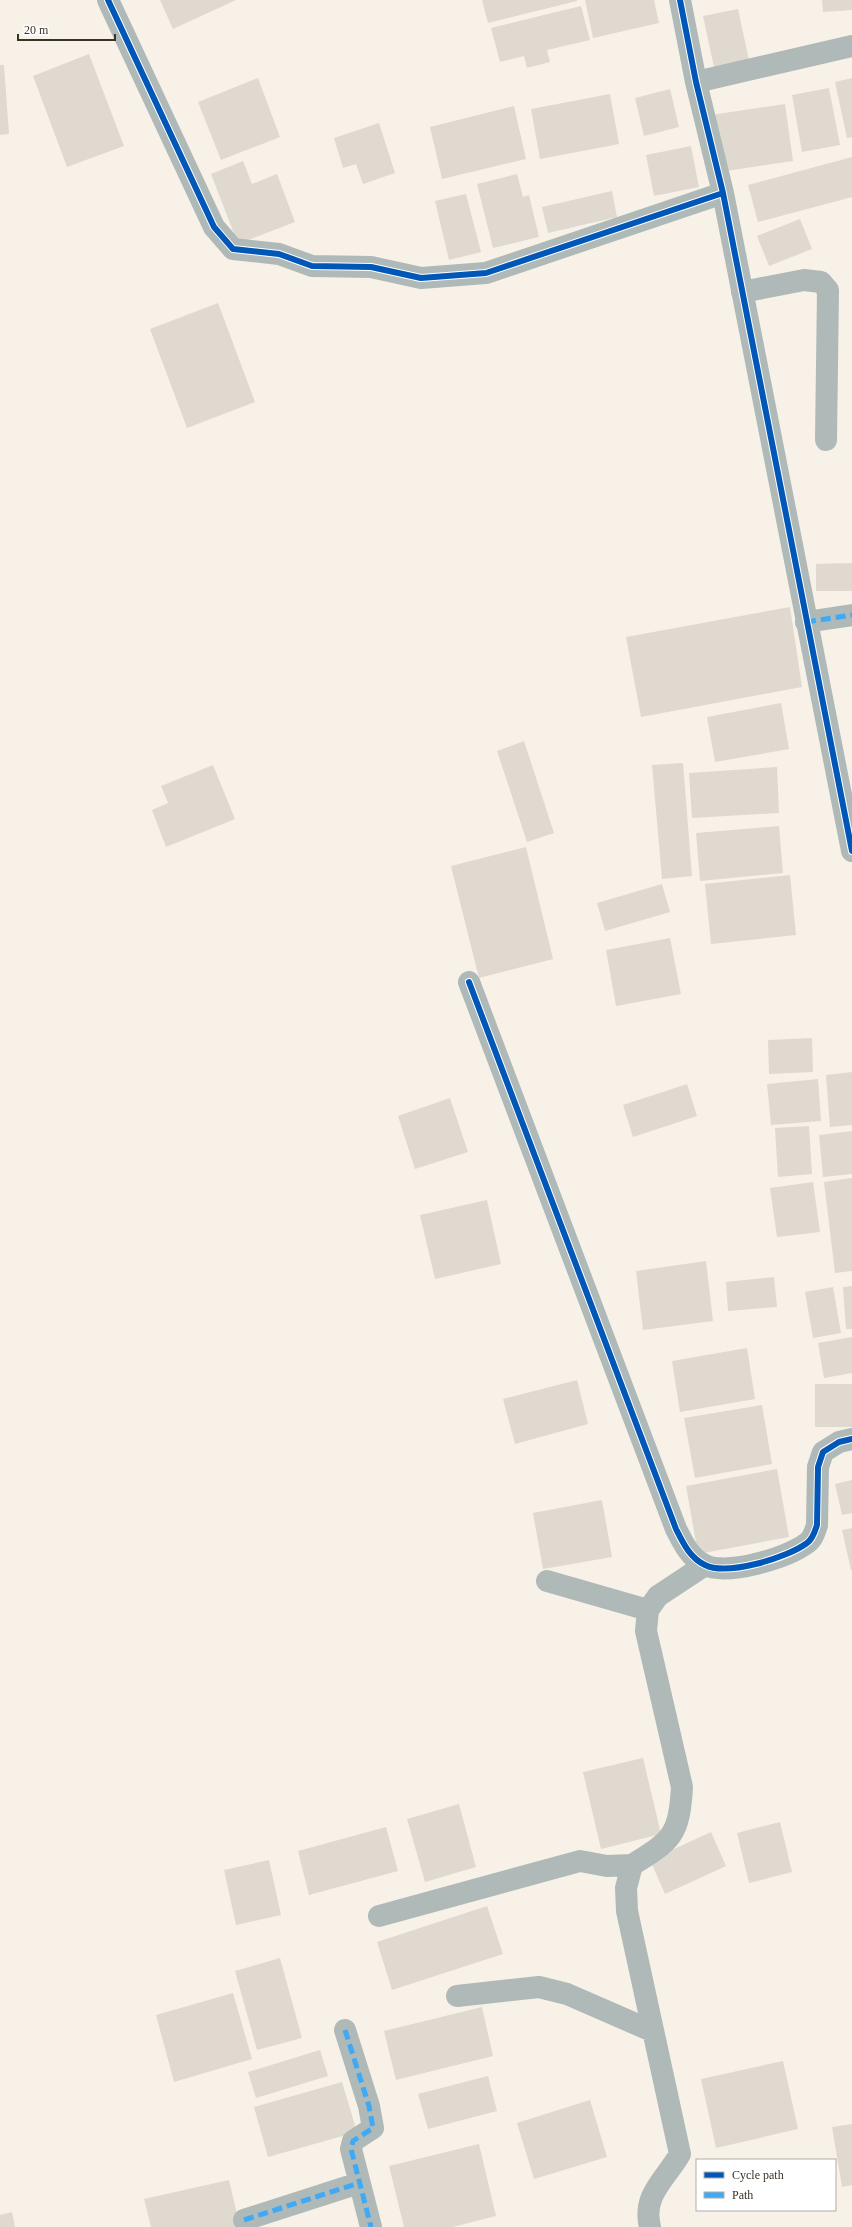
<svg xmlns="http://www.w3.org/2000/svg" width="852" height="2227" font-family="Georgia,serif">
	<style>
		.building { fill: #e0d9cf }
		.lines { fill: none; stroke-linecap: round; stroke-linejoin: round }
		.minor { stroke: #afb9b8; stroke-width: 22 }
		.quiet { stroke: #3fa9f5; stroke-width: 5; stroke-dasharray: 10 5; stroke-linecap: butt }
		.cycleway-casing { stroke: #fff; stroke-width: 8 }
		.cycleway { stroke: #0057b8; stroke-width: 6 }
	</style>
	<rect width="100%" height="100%" fill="#f8f1e7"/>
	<!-- building -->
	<path class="building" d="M160,0H236L173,29Z
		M482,0H577V1L488,23Z
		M585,0H654L659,23L593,38Z
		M822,0H852V10L823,12Z
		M581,6L590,40L547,50L550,62L527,68L524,56L500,62L491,28Z
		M738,9L750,65L715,72L703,16Z
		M89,54L124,146L67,167L33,76Z
		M0,65H4L9,134L0,135Z
		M258,78L280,137L221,160L198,102Z
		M852,78V137L847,138L835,82Z
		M829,88L840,145L802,152L792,95Z
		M670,89L679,127L644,136L635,98Z
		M610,94L619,144L540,159L531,109Z
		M785,104L793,161L719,172L711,115Z
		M514,106L526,159L442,179L430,127Z
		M379,123L395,173L363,184L356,164L343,168L334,138Z
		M691,146L699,187L654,196L646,155Z
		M852,157V197L758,222L748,185Z
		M243,161L252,184L277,174L295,222L238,244L211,174Z
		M517,174L523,197L529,195L539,237L493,248L477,184Z
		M612,191L617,217L548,233L542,207Z
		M466,194L481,252L449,260L435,201Z
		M800,219L812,249L769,266L757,236Z
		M218,303L255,402L187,428L150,329Z
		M852,563V591H816V564Z
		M790,607L802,687L641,717L626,637Z
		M781,703L789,749L715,762L707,717Z
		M524,741L554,833L527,842L497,751Z
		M683,763L692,876L662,879L652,765Z
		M213,765L235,819L166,847L152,810L168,803L161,786Z
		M777,767L779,813L692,818L689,773Z
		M779,826L783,873L700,881L696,833Z
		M526,847L553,959L479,978L451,866Z
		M790,875L796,935L711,944L705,884Z
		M662,884L670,912L605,931L597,903Z
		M670,938L681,994L616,1006L606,950Z
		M812,1038L813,1072L769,1074L768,1040Z
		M852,1072V1125L830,1127L826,1075Z
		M818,1079L821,1121L771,1125L767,1084Z
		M687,1084L697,1116L633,1137L623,1105Z
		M450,1098L468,1152L415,1169L398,1116Z
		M809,1126L812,1174L778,1177L775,1128Z
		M852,1131V1174L823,1177L819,1135Z
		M852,1178V1271L835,1273L824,1182Z
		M813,1182L820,1232L777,1237L770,1188Z
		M487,1200L501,1264L435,1279L420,1215Z
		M706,1261L713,1321L643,1330L636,1271Z
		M774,1277L777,1307L728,1311L726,1282Z
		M852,1286V1329H846L843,1287Z
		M833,1287L841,1333L813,1338L805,1292Z
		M852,1337V1373L824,1378L818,1343Z
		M747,1348L755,1399L680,1412L672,1361Z
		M577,1380L588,1424L515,1444L503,1399Z
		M815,1384H852V1427H815Z
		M762,1405L772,1464L695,1478L684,1418Z
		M777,1469L789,1537L698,1554L686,1486Z
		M852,1480V1513L842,1515L835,1484Z
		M602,1500L612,1557L543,1569L533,1513Z
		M852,1528V1570H851L842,1530Z
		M643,1758L661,1834L601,1849L583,1772Z
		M459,1804L476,1867L425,1882L407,1819Z
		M780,1822L792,1872L749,1883L737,1833Z
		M386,1827L398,1871L309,1895L298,1851Z
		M711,1832L726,1866L665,1894L650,1860Z
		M269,1860L281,1915L236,1925L224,1870Z
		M487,1906L503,1954L392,1990L377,1942Z
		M280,1958L302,2038L257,2050L235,1971Z
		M233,1993L252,2059L174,2082L156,2015Z
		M482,2007L493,2056L396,2080L384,2031Z
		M320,2050L328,2076L256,2098L248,2072Z
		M783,2061L798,2129L716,2148L701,2079Z
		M488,2076L497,2111L428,2129L418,2094Z
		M342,2082L357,2132L268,2157L254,2107Z
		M590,2100L607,2157L534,2179L517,2123Z
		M852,2124V2185L842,2187L832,2127Z
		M479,2144L496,2216L453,2227H404L389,2166Z
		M229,2180L240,2227H151L144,2199Z
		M12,2212L15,2227H0V2215Z"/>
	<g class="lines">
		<!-- minor -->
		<path class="minor" d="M108,0L214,227L233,249L279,254L312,266L371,267L421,278L486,273L723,193
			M680,0L696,82L723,193L852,851
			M696,82L852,46
			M742,292L804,280L821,282L828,290L826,440
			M806,622L852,615
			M469,982L676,1529C683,1543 690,1558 705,1565C727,1576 787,1558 807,1543C813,1539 815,1531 817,1525L818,1467L823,1452L839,1442L852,1439
			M547,1581L648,1610
			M379,1916L580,1861L607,1866L632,1865
			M457,1996L539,1987L567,1994L652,2031
			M345,2030L369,2106L373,2128L353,2141L351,2149L371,2227
			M244,2220L359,2183
			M650,2227C642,2195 665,2180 680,2154L627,1911L626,1888L632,1865C672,1840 679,1836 682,1787L646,1631L648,1610L658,1596L705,1565"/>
		<!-- quiet -->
		<path class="quiet" d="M806,622L852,615
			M345,2030L369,2106L373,2128L353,2141L351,2149L371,2227
			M244,2220L359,2183"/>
		<!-- cycleway casing -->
		<g class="cycleway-casing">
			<path id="cycleway" d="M108,0L214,227L233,249L279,254L312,266L371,267L421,278L486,273L723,193
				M680,0L696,82L723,193L852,851
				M469,982L676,1529C683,1543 690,1558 705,1565C727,1576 787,1558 807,1543C813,1539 815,1531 817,1525L818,1467L823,1452L839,1442L852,1439"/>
		</g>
		<!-- cycleway -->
		<use href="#cycleway" class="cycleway"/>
	</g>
	<!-- legend -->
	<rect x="696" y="2159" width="140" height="52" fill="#ffffff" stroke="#b0ada9"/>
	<rect x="704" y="2172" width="20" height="6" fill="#0057b8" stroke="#b0ada9"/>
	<text x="732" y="2179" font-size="12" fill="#393227">Cycle path</text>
	<rect x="704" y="2192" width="20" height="6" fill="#3fa9f5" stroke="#b0ada9"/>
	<text x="732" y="2199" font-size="12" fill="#393227">Path</text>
	<!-- scale -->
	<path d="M18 34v6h97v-6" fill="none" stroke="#393227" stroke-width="2"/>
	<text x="24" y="34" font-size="12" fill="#393227" stroke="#ffffff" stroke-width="3" paint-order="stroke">20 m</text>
</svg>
